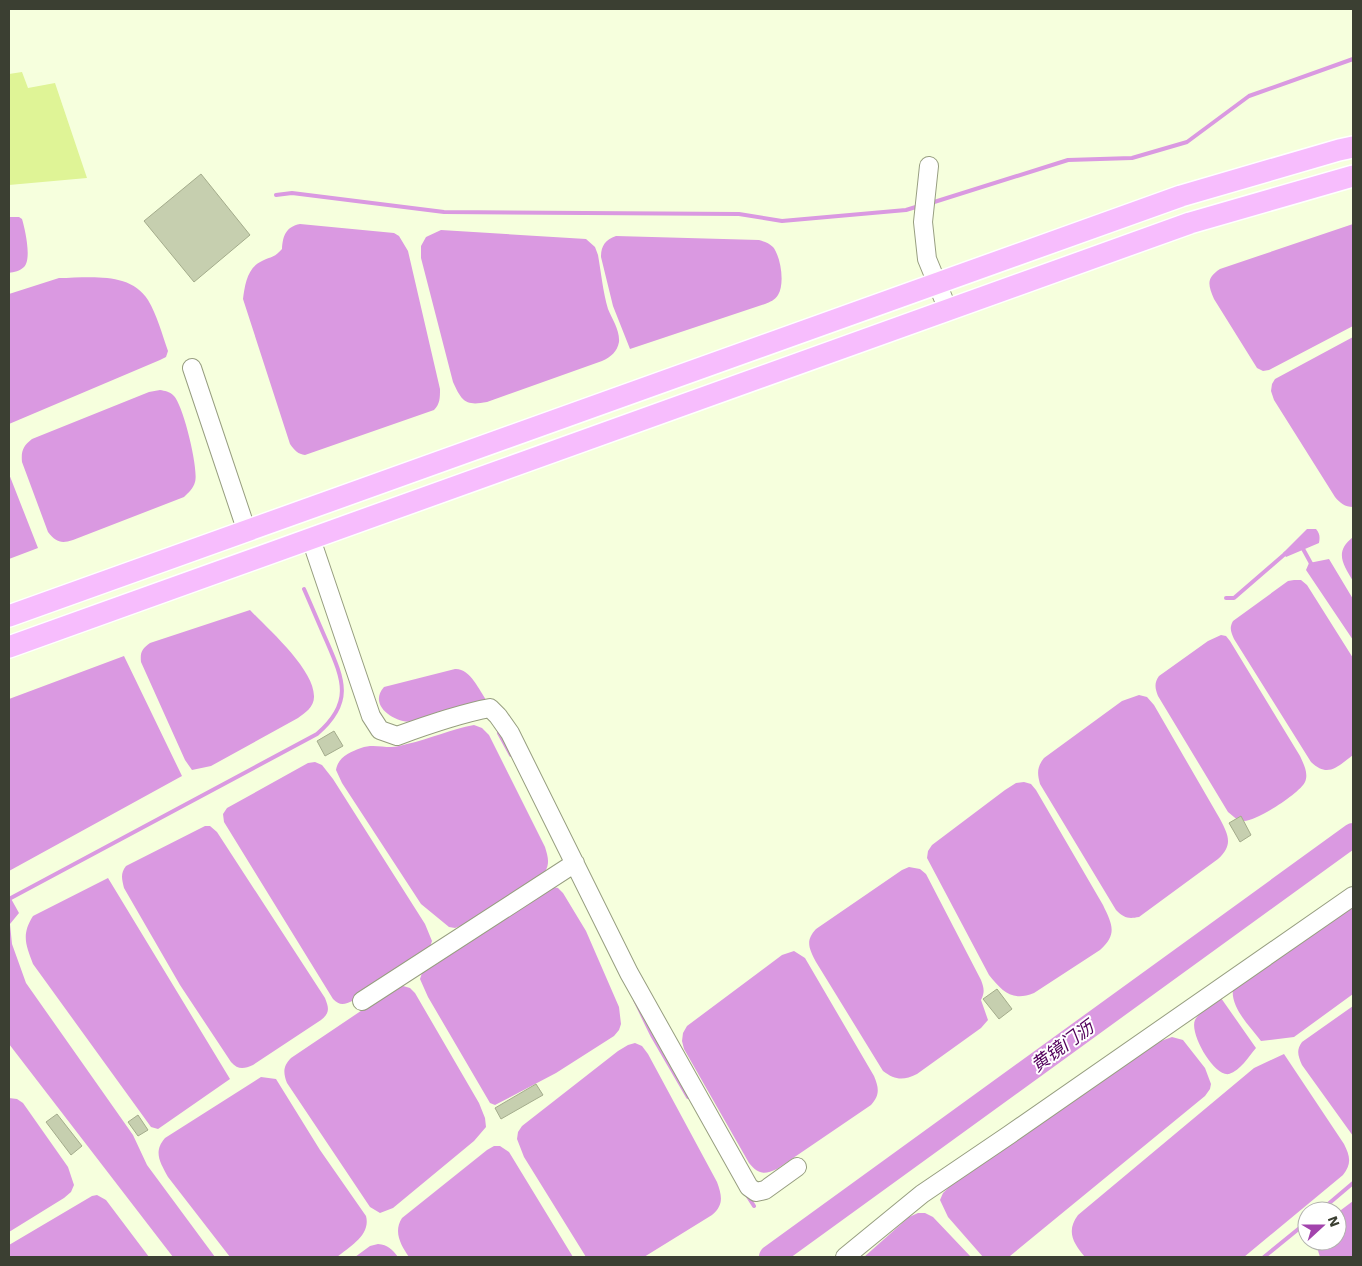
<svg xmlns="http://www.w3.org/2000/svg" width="1362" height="1266" font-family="'Work Sans','Noto Sans SC',sans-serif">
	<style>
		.green { fill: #dff496 }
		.water { fill: #da99e1 }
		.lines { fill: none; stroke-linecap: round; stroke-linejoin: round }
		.stream { stroke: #da99e1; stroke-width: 4 }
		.river { stroke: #da99e1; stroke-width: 24 }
		.building { fill: #c6cfaf; stroke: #a4ac8c }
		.minor-casing { stroke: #979e80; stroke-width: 20 }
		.major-casing { stroke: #fff; stroke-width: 24 }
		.minor { stroke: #fff; stroke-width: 18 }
		.major { stroke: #f7bdfd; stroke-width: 21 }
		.labels { text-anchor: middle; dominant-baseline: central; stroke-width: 4; stroke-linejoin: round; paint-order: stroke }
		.water-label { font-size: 18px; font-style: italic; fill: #53005c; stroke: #fff }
	</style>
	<rect width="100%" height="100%" fill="#f6ffdd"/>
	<!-- green -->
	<path class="green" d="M22,72L28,88L55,83L87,178L9,185V74Z"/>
	<!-- water -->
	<path class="water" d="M9,217H19L22,219C25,229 32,259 24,267C20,271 14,272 9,273Z
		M300,224L394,233L399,236L408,251L440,389C440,398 440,404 434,410L305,455C298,454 295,451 290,444L243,299C245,285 247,268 262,261C272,256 274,258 282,249C283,235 286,227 300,224Z
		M1353,224V326L1269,370L1263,371L1257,368L1214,299C1208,285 1206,278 1220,269Z
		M441,230L586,239L595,247L598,255C601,272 603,292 608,309C612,319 620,330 619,342C617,352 611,357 602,361L487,402C466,406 462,402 453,382L421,258V246L426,237Z
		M616,236L759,240C765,242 769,243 773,247C781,257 785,284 778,295C775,300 770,302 765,304L630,349L613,306L601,257C601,246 605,240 616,236Z
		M59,278C88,278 130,271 148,300C157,315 162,334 168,351L166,357L160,360L9,424V294Z
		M1353,337V507C1345,507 1340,503 1335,497L1274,400L1271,391L1272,384L1275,379Z
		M160,390C165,391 169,391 174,396C183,405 199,469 195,482C193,489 189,492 184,497L73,540C61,544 56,542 48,532L22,462C21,451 23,446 32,439L149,392Z
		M9,474L38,548L9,559Z
		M1307,529H1316C1320,534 1320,537 1319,543L1286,557L1283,553Z
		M1353,537V581C1343,564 1334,552 1353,537Z
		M1329,559L1353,599V640L1306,570L1309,563Z
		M1294,580H1301L1307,585L1353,658V755C1337,767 1328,778 1311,762L1234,639C1231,632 1229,628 1233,621L1288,581Z
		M250,610C268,629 315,670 314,697C314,707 305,713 298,718L211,766L192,770L185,760L141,662C140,652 142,649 150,643Z
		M1221,635L1226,636L1230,641L1300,756C1303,763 1309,773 1305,782C1300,793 1257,821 1244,821C1237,821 1233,816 1228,812L1158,696C1155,688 1154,683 1159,676L1208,641Z
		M124,656L182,776L9,871V699Z
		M455,669C470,668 479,690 487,701L411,722C393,722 368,705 384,687Z
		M1139,695L1147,697L1154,705L1220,819C1229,836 1233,845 1218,859L1139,917C1128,919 1124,918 1116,910L1040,784C1037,773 1037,767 1044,758L1122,701Z
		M474,725L482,728L489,735L545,847C548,857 550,863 545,872L466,924L455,928L449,927L421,904L342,783L336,770C338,757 350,752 361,748C371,744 381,747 391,747C396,747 402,745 407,744C430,739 451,729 474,725Z
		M315,762L322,765L333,779L425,924L432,941L430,947L354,1000C344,1005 340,1006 333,999L224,822L223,814L227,808L308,763Z
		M1024,782L1031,784L1036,790L1103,905C1112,924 1118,934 1100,950L1034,993C1012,1002 1002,991 989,975L927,858L928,851L932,845L1005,790L1016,783Z
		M205,826H210L217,832L325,998C329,1008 330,1013 321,1020L253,1065C244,1069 238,1070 231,1062L180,985L124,888C122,879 120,874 126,866Z
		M909,867L920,869L926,874L981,980C984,988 985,992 981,1000L988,1020L981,1028L917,1074C903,1081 895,1080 883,1071L816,962C809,948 805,941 816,929L902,870Z
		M108,878L230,1079L158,1129L151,1127L33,964C26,945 21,935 33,916Z
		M553,887L558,888L563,893L586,931L619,1007L621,1024L619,1030L614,1036L556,1073L495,1105L490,1103L428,997L420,979L422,973L426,968Z
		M9,895L19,913L10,924L12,944L26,983L133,1135L147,1165L215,1257H173L9,1044Z
		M1353,900V994L1294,1037L1261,1041C1250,1026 1230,1008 1233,988Z
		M794,951L805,958L874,1076C879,1088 880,1095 871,1105L777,1169C764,1175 758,1174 749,1163L684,1049L682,1041L683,1033L687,1026L782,955Z
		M403,986L410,988L415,993L479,1103L485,1118L486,1127L474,1141L393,1208L380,1213L370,1207L287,1083C283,1073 283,1066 291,1058L389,992Z
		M1221,998L1256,1048C1249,1056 1240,1071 1229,1074C1214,1077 1189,1033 1195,1020C1199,1012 1213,1004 1221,998Z
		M1353,1006V1136L1302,1065C1298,1056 1296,1050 1302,1042Z
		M1172,1037L1183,1040L1205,1068L1211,1084L1210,1089L1205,1096L1010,1256L983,1257L948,1217L940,1200L943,1193L950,1186L1158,1042Z
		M635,1043L642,1046L648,1054L717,1182C722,1196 724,1205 712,1215L644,1257H586L524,1157L517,1139L518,1132L522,1126L618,1051L628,1045Z
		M1284,1054L1344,1144C1350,1156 1352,1164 1343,1175L1244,1257H1085C1073,1243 1066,1231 1078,1215L1254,1068Z
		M261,1077L276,1079L320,1150L366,1216C371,1235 350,1246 337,1257H230L168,1177C160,1162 153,1152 165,1138Z
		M9,1098L17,1099L23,1103L68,1167L74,1185L71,1192L64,1198L9,1232Z
		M494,1146H500L509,1152L573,1257H409C401,1245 393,1232 402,1218L487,1150Z
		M97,1195L106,1200L149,1257H9V1245L92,1196Z
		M1353,1201V1257H1320L1315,1241H1337V1213Z
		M918,1213H925L933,1217L971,1257H864L909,1217Z
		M378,1244C388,1245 392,1249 398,1257H355L370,1246Z"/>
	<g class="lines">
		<!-- stream -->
		<path class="stream" d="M276,195L292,193L444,212L739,214L782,221L906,210L919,206
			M931,203L1068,160L1132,158L1187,142L1249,96L1353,59
			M1302,547L1313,567
			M1226,598H1234L1286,553
			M499,733L511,755
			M9,899L317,734C353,703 344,681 327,642C319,624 312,607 304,589
			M635,1000L652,1035L688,1097
			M747,1195L754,1206
			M1320,1211L1353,1183
			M1264,1257L1307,1222"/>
		<!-- river -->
		<path class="river" d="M771,1257L1353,835"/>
	</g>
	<!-- building -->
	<path class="building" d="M201,174L250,235L194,282L144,221Z
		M334,731L343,746L325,756L317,741Z
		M1241,816L1251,835L1240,842L1229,823Z
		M997,989L1012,1009L999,1019L983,999Z
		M536,1084L543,1095L501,1119L495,1108Z
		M57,1114L82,1146L71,1155L46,1122Z
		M138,1115L148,1130L138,1136L128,1122Z"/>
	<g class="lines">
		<!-- minor casing -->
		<g class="minor-casing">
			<path id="minor" d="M929,166L923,222L927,259L948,310
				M192,368L247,532
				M311,539L371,716L380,730L397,736C427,725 458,714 490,708L498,716L510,733L629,973L749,1187L756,1192L765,1190L797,1167
				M362,1001L575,863
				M845,1257L922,1194L1009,1135L1353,896"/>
		</g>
		<!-- major casing -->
		<g class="major-casing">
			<path id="major" d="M9,616L1181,196L1339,150L1353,147
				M9,647L1190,223L1353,176"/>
		</g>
		<!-- minor -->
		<use href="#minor" class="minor"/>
		<!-- major -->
		<use href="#major" class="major"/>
	</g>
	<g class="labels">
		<!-- water labels -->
		<g class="water-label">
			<text transform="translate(1062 1046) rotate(-36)">黄镜门沥</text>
		</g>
	</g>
	<!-- border -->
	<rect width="1362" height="1266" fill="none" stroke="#3b3f32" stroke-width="20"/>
	<!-- north arrow -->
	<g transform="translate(1322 1226) rotate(69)"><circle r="24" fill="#ffffff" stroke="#b1b2ad"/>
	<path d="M0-4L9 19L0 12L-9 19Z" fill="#a243ac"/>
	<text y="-8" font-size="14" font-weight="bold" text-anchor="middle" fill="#3b3f32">N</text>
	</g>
</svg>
